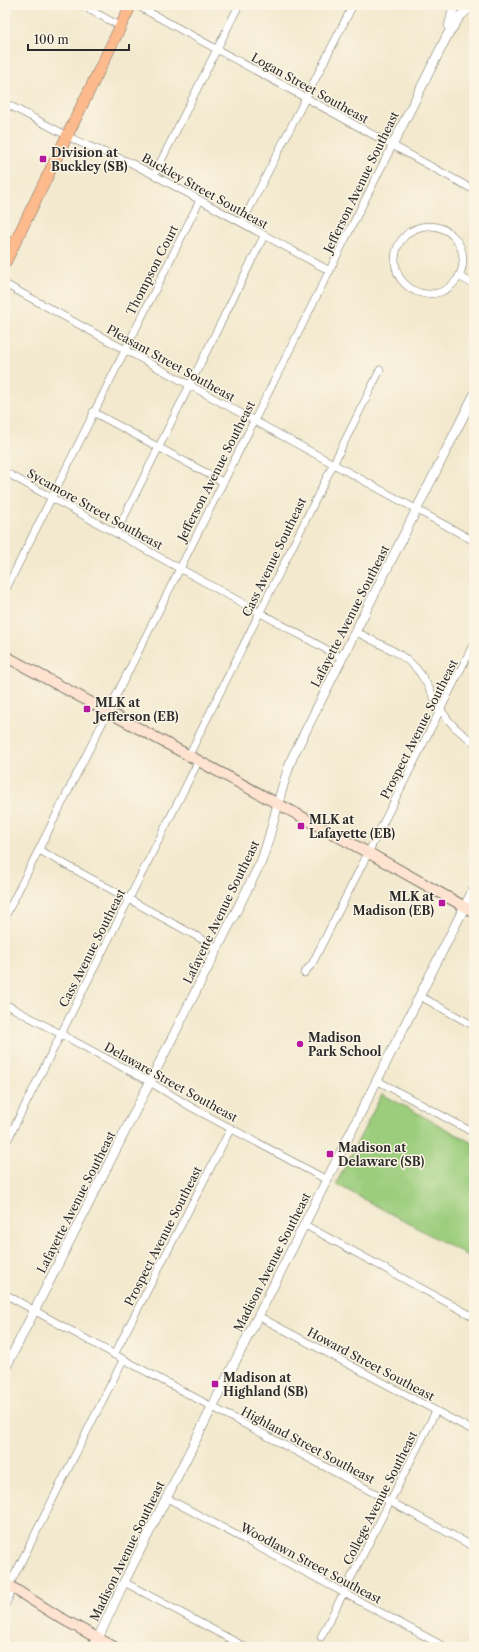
<svg xmlns="http://www.w3.org/2000/svg" width="479" height="1652" font-family="'Libre Caslon Text',serif">
	<style>
		.green { fill: #9bcd7d; stroke: #637c54 }
		.lines { fill: none; stroke-linecap: round; stroke-linejoin: round }
		.minor-casing { stroke: #716e64; stroke-width: 8 }
		.tertiary-casing { stroke: #716e64; stroke-width: 10 }
		.secondary-casing { stroke: #716e64; stroke-width: 12 }
		.primary-casing { stroke: #716e64; stroke-width: 12 }
		.minor { stroke: #fff; stroke-width: 7 }
		.tertiary { stroke: #fff; stroke-width: 9 }
		.secondary { stroke: #fee3d1; stroke-width: 10 }
		.primary { stroke: #fcba8d; stroke-width: 11 }
		.poi-dot { fill: #b5179e; stroke: #fcf5e5; stroke-width: 1.5 }
		.labels { text-anchor: middle; dominant-baseline: central; stroke-width: 3; stroke-linejoin: round; paint-order: stroke }
		.street-label { font-size: 12px; fill: #2b2b2b; stroke: #fcf5e5 }
		.poi-label { font-size: 12px; font-weight: bold; fill: #2b2b2b; stroke: #fcf5e5; text-anchor: start }
	</style>
	<rect width="100%" height="100%" fill="#fcf5e5"/>
	<filter id="ink" filterUnits="userSpaceOnUse"><feTurbulence type="fractalNoise" baseFrequency=".025" numOctaves="2"/><feDisplacementMap in="SourceGraphic" scale="8" xChannelSelector="R" yChannelSelector="G"/><feConvolveMatrix kernelMatrix="1 2 1 2 8 2 1 2 1" color-interpolation-filters="sRGB"/></filter>
	<filter id="wash" filterUnits="userSpaceOnUse"><feTurbulence type="fractalNoise" baseFrequency=".012" numOctaves="4" result="noise"/><feDisplacementMap in="SourceGraphic" scale="16" xChannelSelector="R" yChannelSelector="G"/><feGaussianBlur stdDeviation="0.9" result="paint"/><feColorMatrix in="noise" values="0 0 0 0 0 0 0 0 0 0 0 0 0 0 0 0 0 1.4 0 .05"/><feComposite in="paint" operator="in"/></filter>
	<g filter="url(#wash)">
		<rect width="100%" height="100%" fill="#f2e9ce"/>
		<!-- green -->
		<path class="green" d="M382,1094L474,1144V1259L336,1184Z"/>
	</g>
	<g filter="url(#ink)">
		<g class="lines">
			<!-- minor casing -->
			<g class="minor-casing">
				<path id="minor" d="M81,5L120,26
					M136,5L474,190
					M5,103L81,143L129,162L154,175L330,271
					M154,175L239,5
					M242,223L353,5
					M395 260a34 34 0 1 1 68 0a34 34 0 1 1-68 0Z
					M460,277L474,284
					M5,284L474,541
					M93,412L223,482
					M5,472L342,658
					M116,533L264,236
					M5,591L200,200
					M355,631C374,642 398,650 414,666C427,679 431,695 441,710C449,723 461,734 474,742
					M189,755L380,370
					M39,850L218,948
					M5,917L392,146
					M304,973L312,964L474,643
					M420,996L474,1026
					M5,1004L150,1082L191,1107L327,1180
					M378,1081L474,1133
					M5,1145L199,760
					M305,1225L474,1317
					M5,1294C160,1382 318,1461 474,1547
					M258,1316L474,1431
					M114,1355L231,1128
					M167,1498L445,1647
					M124,1582L245,1647
					M9,1586L123,1360
					M5,1606L13,1588
					M321,1637L436,1411"/>
			</g>
			<!-- tertiary casing -->
			<g class="tertiary-casing">
				<path id="tertiary" d="M449,27L454,5
					M392,146L447,36L460,16L473,5
					M5,1369L261,862C274,827 279,790 293,756L474,395
					M94,1647L124,1582L474,888"/>
			</g>
			<!-- secondary casing -->
			<g class="secondary-casing">
				<path id="secondary" d="M5,656L376,857L474,912
					M5,1583L59,1617L114,1647"/>
			</g>
			<!-- primary casing -->
			<g class="primary-casing">
				<path id="primary" d="M5,263L131,5"/>
			</g>
			<!-- minor -->
			<use href="#minor" class="minor"/>
			<!-- tertiary -->
			<use href="#tertiary" class="tertiary"/>
			<!-- secondary -->
			<use href="#secondary" class="secondary"/>
			<!-- primary -->
			<use href="#primary" class="primary"/>
		</g>
	</g>
	<!-- markers -->
	<g class="poi-dot">
		<rect x="39" y="155" width="8" height="8" rx="2"/>
		<rect x="83" y="705" width="8" height="8" rx="2"/>
		<rect x="297" y="822" width="8" height="8" rx="2"/>
		<rect x="438" y="899" width="8" height="8" rx="2"/>
		<circle cx="300" cy="1044" r="4"/>
		<rect x="326" y="1150" width="8" height="8" rx="2"/>
		<rect x="211" y="1380" width="8" height="8" rx="2"/>
	</g>
	<g class="labels">
		<!-- street labels -->
		<g class="street-label">
			<text transform="translate(310 88) rotate(29)">Logan Street Southeast</text>
			<text transform="translate(361 182) rotate(-64)">Jefferson Avenue Southeast</text>
			<text transform="translate(205 191) rotate(29)">Buckley Street Southeast</text>
			<text transform="translate(152 270) rotate(-63)">Thompson Court</text>
			<text transform="translate(171 363) rotate(29)">Pleasant Street Southeast</text>
			<text transform="translate(216 471) rotate(-63)">Jefferson Avenue Southeast</text>
			<text transform="translate(95 509) rotate(29)">Sycamore Street Southeast</text>
			<text transform="translate(274 557) rotate(-64)">Cass Avenue Southeast</text>
			<text transform="translate(350 616) rotate(-63)">Lafayette Avenue Southeast</text>
			<text transform="translate(419 729) rotate(-63)">Prospect Avenue Southeast</text>
			<text transform="translate(221 912) rotate(-64)">Lafayette Avenue Southeast</text>
			<text transform="translate(92 948) rotate(-63)">Cass Avenue Southeast</text>
			<text transform="translate(171 1082) rotate(29)">Delaware Street Southeast</text>
			<text transform="translate(76 1202) rotate(-63)">Lafayette Avenue Southeast</text>
			<text transform="translate(163 1236) rotate(-63)">Prospect Avenue Southeast</text>
			<text transform="translate(272 1262) rotate(-63)">Madison Avenue Southeast</text>
			<text transform="translate(371 1364) rotate(28)">Howard Street Southeast</text>
			<text transform="translate(308 1445) rotate(28)">Highland Street Southeast</text>
			<text transform="translate(380 1498) rotate(-63)">College Avenue Southeast</text>
			<text transform="translate(127 1551) rotate(-64)">Madison Avenue Southeast</text>
			<text transform="translate(311 1563) rotate(28)">Woodlawn Street Southeast</text>
		</g>
		<!-- poi labels -->
		<g class="poi-label">
			<text x="51" y="152">Division at<tspan x="51" dy="14">Buckley (SB)</tspan></text>
			<text x="95" y="702">MLK at<tspan x="95" dy="14">Jefferson (EB)</tspan></text>
			<text x="309" y="819">MLK at<tspan x="309" dy="14">Lafayette (EB)</tspan></text>
			<text x="434" y="896" text-anchor="end">MLK at<tspan x="434" dy="14">Madison (EB)</tspan></text>
			<text x="308" y="1037">Madison<tspan x="308" dy="14">Park School</tspan></text>
			<text x="338" y="1147">Madison at<tspan x="338" dy="14">Delaware (SB)</tspan></text>
			<text x="223" y="1377">Madison at<tspan x="223" dy="14">Highland (SB)</tspan></text>
		</g>
	</g>
	<!-- margin -->
	<rect width="479" height="1652" fill="none" stroke="#fcf5e5" stroke-width="20"/>
	<!-- scale -->
	<path d="M28 44v6h101v-6" fill="none" stroke="#2b2b2b" stroke-width="2"/>
	<text x="34" y="44" font-size="12" fill="#2b2b2b" stroke="#fcf5e5" stroke-width="3" paint-order="stroke">100 m</text>
</svg>
